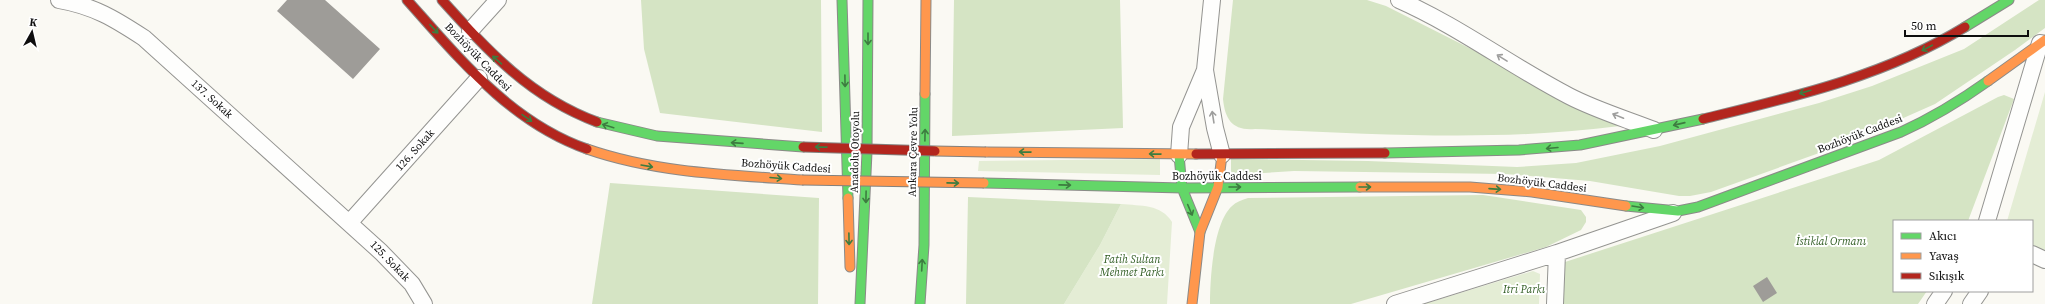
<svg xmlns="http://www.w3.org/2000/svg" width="2045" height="304" font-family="'Source Serif 4',serif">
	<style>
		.green { fill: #e4edd5 }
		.forest { fill: #d5e4c4 }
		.building { fill: #9e9c98 }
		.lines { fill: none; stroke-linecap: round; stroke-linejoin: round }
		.street-casing { stroke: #949491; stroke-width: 18 }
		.fast-casing { stroke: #8b8a88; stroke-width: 11 }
		.slow-casing { stroke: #8b8a88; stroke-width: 11 }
		.jam-casing { stroke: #8b8a88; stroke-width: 11 }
		.street { stroke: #fefefd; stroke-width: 16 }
		.fast { stroke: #63d668; stroke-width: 9 }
		.slow { stroke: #ff974d; stroke-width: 9 }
		.jam { stroke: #b3261e; stroke-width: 9 }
		.slow-bridge-casing { stroke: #82817e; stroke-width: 11; stroke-linecap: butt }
		.jam-bridge-casing { stroke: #82817e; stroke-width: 11; stroke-linecap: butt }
		.slow-bridge { stroke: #ff974d; stroke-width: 9 }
		.jam-bridge { stroke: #b3261e; stroke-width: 9 }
		.oneway { stroke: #3d7c40 }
		.oneway2 { stroke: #9e9e9d }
		.labels { text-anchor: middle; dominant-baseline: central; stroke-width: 4; stroke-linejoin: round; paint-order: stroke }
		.street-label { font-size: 11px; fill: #0e0e0e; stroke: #fff }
		.park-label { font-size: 11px; font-style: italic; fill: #325e25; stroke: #fff }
	</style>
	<rect width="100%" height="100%" fill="#faf9f3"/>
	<!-- green -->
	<path class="green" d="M2045,92V257L2032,251V221H2007Z
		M1160,159V175L978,171L979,161Z
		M1121,204C1141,206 1161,204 1172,222L1167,304H1064L1100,245Z
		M1533,271L1540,274L1539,304H1424Z"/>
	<!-- forest -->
	<path class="forest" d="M641,0H821L822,132L660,113L644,49Z
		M954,0H1120L1123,128L952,136Z
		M1233,0H1367L1386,6L1499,63L1547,93L1620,126C1498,142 1377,134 1255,129C1233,131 1225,120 1223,99Z
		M2039,0H2045V28L2015,50L1935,104L1847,143L1711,192L1690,196H1679L1590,181L1506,174L1294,171L1231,175V159L1368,161L1517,167L1576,163L1660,146L1819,103L1872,86L1964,49Z
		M2004,95L2014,99L1968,221H1894V291H1927L1918,304H1563L1565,262L1879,160L1998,97Z
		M610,183L819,198L818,304H592Z
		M1483,195L1581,210L1586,217V222L1581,230L1546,247L1351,304H1210C1210,280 1213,223 1232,206C1236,202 1242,200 1248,198Z
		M968,197L1121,204L1100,245L1064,304H966Z"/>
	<!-- building -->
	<path class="building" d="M287,0H325L380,49L353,79L277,11Z
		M1767,277L1777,293L1763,302L1753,286Z"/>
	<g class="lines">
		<!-- street casing -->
		<g class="street-casing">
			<path id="street" d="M59,0C94,6 115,19 144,38L381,252L412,284L424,304
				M1399,0C1458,26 1511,66 1569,96C1596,110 1626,119 1654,130
				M470,31L498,0
				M1205,70L1212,0
				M1179,155L1181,127L1205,70L1215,128L1222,155
				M1987,221L2040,43
				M350,222L479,78
				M2032,254L2045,260
				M1395,304L1557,253L1673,213
				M1555,304L1557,253
				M1935,304L1944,291
				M1971,304L1980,291"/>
		</g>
		<!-- fast casing -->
		<g class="fast-casing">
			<path id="fast" d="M842,0L848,198
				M1965,27L2009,0
				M597,122L657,136L803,147
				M1385,153L1519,150L1580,145L1703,119
				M1179,155L1182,188L1200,232
				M984,183L1182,188L1360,187
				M1626,206L1678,211L1698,207L1901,132C1932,118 1960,101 1988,81
				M860,304L867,152L868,0
				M920,304L924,245L925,94"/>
		</g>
		<!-- slow casing -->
		<g class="slow-casing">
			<path id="slow" d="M1988,81L2045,40
				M925,94L926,0
				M587,149C656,173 730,175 802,180
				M986,152L1196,154
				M1360,187H1470L1532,192L1626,206
				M848,198L850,267
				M1192,304L1200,232L1218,187L1222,155"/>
		</g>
		<!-- jam casing -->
		<g class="jam-casing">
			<path id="jam" d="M407,0C459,58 510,122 587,149
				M442,0C489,52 530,97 597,122
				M1703,119C1793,97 1885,76 1965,27
				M1196,154L1385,153"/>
		</g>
		<!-- street -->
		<use href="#street" class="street"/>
		<!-- fast -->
		<use href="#fast" class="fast"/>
		<!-- slow -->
		<use href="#slow" class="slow"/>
		<!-- jam -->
		<use href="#jam" class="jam"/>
		<!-- slow-bridge casing -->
		<g class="slow-bridge-casing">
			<path id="slow-bridge" d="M935,151L986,152
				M802,180L984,183"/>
		</g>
		<!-- jam-bridge casing -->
		<g class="jam-bridge-casing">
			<path id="jam-bridge" d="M803,147L935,151"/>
		</g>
		<!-- slow-bridge -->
		<use href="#slow-bridge" class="slow-bridge"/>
		<!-- jam-bridge -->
		<use href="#jam-bridge" class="jam-bridge"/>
	</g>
	<!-- one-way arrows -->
	<defs><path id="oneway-shaft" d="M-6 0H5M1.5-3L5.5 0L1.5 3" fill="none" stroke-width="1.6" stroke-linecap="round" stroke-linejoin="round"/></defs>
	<g class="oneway">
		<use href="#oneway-shaft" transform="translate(434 29) rotate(47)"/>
		<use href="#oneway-shaft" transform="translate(868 39) rotate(90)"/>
		<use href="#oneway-shaft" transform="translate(1927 48) rotate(152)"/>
		<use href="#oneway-shaft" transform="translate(497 60) rotate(-139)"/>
		<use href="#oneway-shaft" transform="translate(845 81) rotate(89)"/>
		<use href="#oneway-shaft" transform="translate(1805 92) rotate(164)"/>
		<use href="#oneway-shaft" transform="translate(527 118) rotate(35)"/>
		<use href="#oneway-shaft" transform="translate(1679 124) rotate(167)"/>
		<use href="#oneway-shaft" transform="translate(608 126) rotate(-163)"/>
		<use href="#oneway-shaft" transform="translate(925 135) rotate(-89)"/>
		<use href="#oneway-shaft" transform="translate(737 143) rotate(-176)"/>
		<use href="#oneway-shaft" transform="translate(821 147) rotate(-179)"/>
		<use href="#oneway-shaft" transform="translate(1552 148) rotate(175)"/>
		<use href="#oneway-shaft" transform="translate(1025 152) rotate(-179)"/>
		<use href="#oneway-shaft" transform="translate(1155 154) rotate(-179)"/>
		<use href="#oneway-shaft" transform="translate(647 166) rotate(10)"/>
		<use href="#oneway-shaft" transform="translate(776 178) rotate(5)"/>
		<use href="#oneway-shaft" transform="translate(953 183) rotate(1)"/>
		<use href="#oneway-shaft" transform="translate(1065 185) rotate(1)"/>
		<use href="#oneway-shaft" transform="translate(1235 187)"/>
		<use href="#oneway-shaft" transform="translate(1365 187)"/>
		<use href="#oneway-shaft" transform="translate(1495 189) rotate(4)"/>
		<use href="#oneway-shaft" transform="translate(866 197) rotate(91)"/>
		<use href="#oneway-shaft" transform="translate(1638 207) rotate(9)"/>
		<use href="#oneway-shaft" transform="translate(1190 210) rotate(67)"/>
		<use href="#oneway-shaft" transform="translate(849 239) rotate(89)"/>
		<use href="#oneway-shaft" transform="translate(922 265) rotate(-87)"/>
	</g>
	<g class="oneway2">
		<use href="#oneway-shaft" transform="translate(1502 58) rotate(-148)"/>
		<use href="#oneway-shaft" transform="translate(1618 116) rotate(-158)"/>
		<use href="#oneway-shaft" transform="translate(1213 117) rotate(-99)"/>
	</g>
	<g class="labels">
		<!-- street labels -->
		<g class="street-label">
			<text transform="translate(478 57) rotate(46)">Bozhöyük Caddesi</text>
			<text transform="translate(212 99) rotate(42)">137. Sokak</text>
			<text transform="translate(1860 134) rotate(-21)">Bozhöyük Caddesi</text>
			<text transform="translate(415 150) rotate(-48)">126. Sokak</text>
			<text transform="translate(855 152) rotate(-89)">Anadolu Otoyolu</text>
			<text transform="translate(913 152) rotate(-89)">Ankara Çevre Yolu</text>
			<text transform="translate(786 166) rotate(4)">Bozhöyük Caddesi</text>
			<text x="1217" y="176">Bozhöyük Caddesi</text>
			<text transform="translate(1542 183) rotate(7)">Bozhöyük Caddesi</text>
			<text transform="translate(390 261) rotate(46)">125. Sokak</text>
		</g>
		<!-- park labels -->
		<g class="park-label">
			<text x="1831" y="241">İstiklal Ormanı</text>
			<text x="1132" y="259">Fatih Sultan<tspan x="1132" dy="13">Mehmet Parkı</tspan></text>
			<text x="1524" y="289">Itri Parkı</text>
		</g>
	</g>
	<!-- legend -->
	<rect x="1893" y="220" width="140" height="72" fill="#ffffff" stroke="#9f9f9f"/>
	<rect x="1901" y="233" width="20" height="6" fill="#63d668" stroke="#9f9f9f"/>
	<text x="1929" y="240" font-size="12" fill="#0e0e0e">Akıcı</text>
	<rect x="1901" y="253" width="20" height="6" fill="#ff974d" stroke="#9f9f9f"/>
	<text x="1929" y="260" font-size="12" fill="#0e0e0e">Yavaş</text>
	<rect x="1901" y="273" width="20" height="6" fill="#b3261e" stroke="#9f9f9f"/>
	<text x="1929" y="280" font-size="12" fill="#0e0e0e">Sıkışık</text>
	<!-- north arrow -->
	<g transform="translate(32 32) rotate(8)" stroke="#ffffff" stroke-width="3" paint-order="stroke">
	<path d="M0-3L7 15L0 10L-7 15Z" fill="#0e0e0e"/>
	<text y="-6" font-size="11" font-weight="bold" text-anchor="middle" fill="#0e0e0e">K</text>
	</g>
	<!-- scale -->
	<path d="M1905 30v6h123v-6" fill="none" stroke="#0e0e0e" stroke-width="2"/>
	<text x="1911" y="30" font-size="12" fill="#0e0e0e" stroke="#ffffff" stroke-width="3" paint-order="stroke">50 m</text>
</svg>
